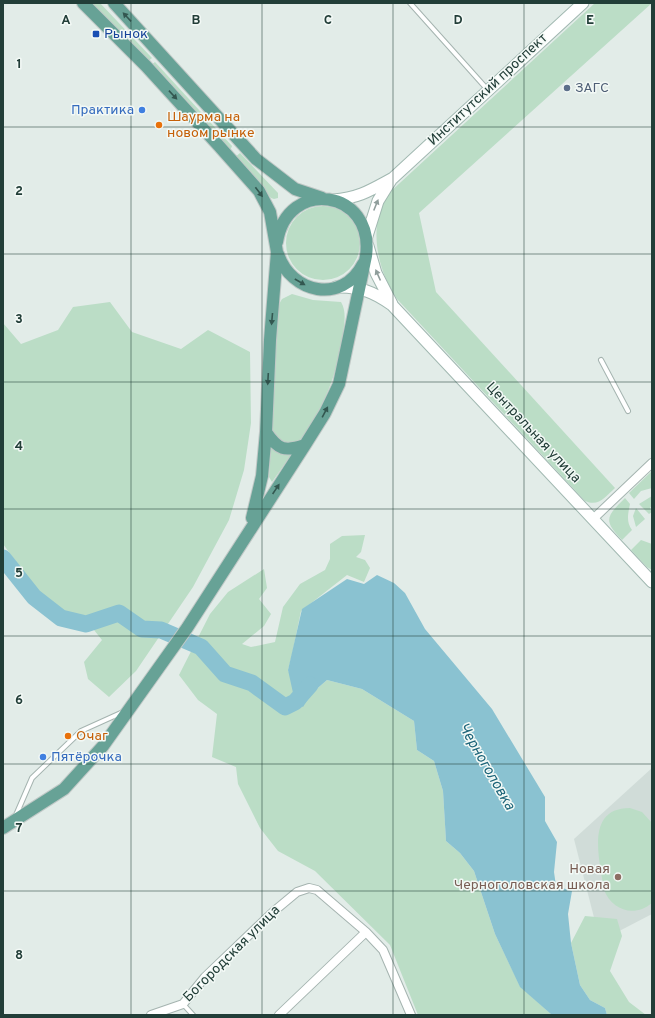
<svg xmlns="http://www.w3.org/2000/svg" width="655" height="1018" font-family="Overpass,sans-serif">
	<style>
		.built { fill: #d0dcd8 }
		.green { fill: #bbddc6 }
		.water { fill: #8ac2d1 }
		.lines { fill: none; stroke-linecap: round; stroke-linejoin: round }
		.river { stroke: #8ac2d1; stroke-width: 17 }
		.lane-casing { stroke: #a5b4b0; stroke-width: 6 }
		.street-casing { stroke: #a5b4b0; stroke-width: 10 }
		.secondary-casing { stroke: #a1b8b1; stroke-width: 13 }
		.primary-casing { stroke: #c1c9c7; stroke-width: 14 }
		.lane { stroke: #fff; stroke-width: 4 }
		.street { stroke: #fff; stroke-width: 8 }
		.secondary { stroke: #fff; stroke-width: 11 }
		.primary { stroke: #67a296; stroke-width: 12 }
		.oneway { fill: #335750 }
		.oneway2 { fill: #909e9c }
		.grid { fill: none; stroke: #223e38; stroke-width: 1; stroke-opacity: 0.55 }
		.transit-dot { fill: #1a4fb4; stroke: #f3f9f6; stroke-width: 1.5 }
		.service-dot { fill: #5c6f8a; stroke: #f3f9f6; stroke-width: 1.5 }
		.shop-dot { fill: #3f7fe0; stroke: #f3f9f6; stroke-width: 1.5 }
		.food-dot { fill: #e8710a; stroke: #f3f9f6; stroke-width: 1.5 }
		.education-dot { fill: #8d6e63; stroke: #f3f9f6; stroke-width: 1.5 }
		.labels { text-anchor: middle; dominant-baseline: central; stroke-width: 3; stroke-linejoin: round; paint-order: stroke }
		.transit-label { font-size: 14px; fill: #164399; stroke: #f3f9f6; text-anchor: start }
		.service-label { font-size: 14px; fill: #4e5e75; stroke: #f3f9f6; text-anchor: start }
		.street-label { font-size: 14px; fill: #223e38; stroke: #f3f9f6 }
		.shop-label { font-size: 14px; fill: #366cbe; stroke: #f3f9f6; text-anchor: end }
		.food-label { font-size: 14px; fill: #c56008; stroke: #f3f9f6; text-anchor: start }
		.education-label { font-size: 14px; fill: #785e54; stroke: #f3f9f6; text-anchor: end }
		.water-label { font-size: 15px; font-style: italic; fill: #1c6479; stroke: #f3f9f6 }
		.grid-label { font-size: 13px; text-anchor: middle; font-weight: bold; fill: #223e38; stroke: #f3f9f6; stroke-width: 3; stroke-linejoin: round; paint-order: stroke }
	</style>
	<rect width="100%" height="100%" fill="#e2ece8"/>
	<!-- built -->
	<path class="built" d="M652,768V914L600,941L574,839Z"/>
	<!-- green -->
	<path class="green" d="M90,3H100L152,58L146,63Z
		M595,3H652L419,213L436,292L615,488C605,497 599,507 585,501L397,299C380,274 371,240 380,209C381,203 386,198 389,193Z
		M155,62L232,146L230,151L150,66Z
		M240,153L278,193V198L274,199L271,198L234,158Z
		M286 243a37 37 0 1 1 74 0a37 37 0 1 1-74 0Z
		M292,294L313,300L341,302C347,312 344,324 343,335C337,376 323,409 299,442C283,443 272,443 271,424L278,306L282,299Z
		M110,302L132,332L181,349L208,330L250,352L251,423L244,470L229,520L193,587L136,671L109,697L88,679L84,662L102,640L94,630L80,629L70,617L39,593L3,544V323L21,344L58,330L73,307Z
		M271,447L281,454L291,455L272,482L269,477Z
		M652,471V488L641,491L634,499L629,493Z
		M652,496V505L650,508L652,512L649,514L639,504Z
		M625,498L630,504C628,514 626,522 632,530L622,540C603,520 606,517 625,498Z
		M636,508L645,519L636,527L633,516Z
		M365,535L361,552L356,557L365,560L370,568L364,582L347,575L301,611L292,655L288,670L303,706L312,693L327,680L362,689L414,721L417,750L434,761L443,791L446,841L460,853L474,871L495,934L520,986L552,1015H418L390,945L315,871L278,851L260,828L238,784L236,767L212,757L217,714L198,700L179,675L210,614L228,592L264,569L267,588L259,599L271,614L264,626L242,644L251,647L275,642L283,607L300,584L325,570L330,559V544L342,536Z
		M641,540L652,544V570L647,567L631,550Z
		M630,808L642,812L652,823V903C634,918 612,910 604,890C600,861 584,808 630,808Z
		M585,916L617,919L622,936L610,971L629,1002L646,1015H607L605,1008L590,1000L580,985L571,943Z"/>
	<!-- water -->
	<path class="water" d="M377,575L394,583L405,593L425,629L492,709L545,797V821L557,842L554,872L556,886L572,891L568,914L571,943L580,985L590,1000L605,1008L607,1015H552L520,987L495,934L474,871L460,853L446,841L443,791L434,761L417,750L414,721L362,689L327,680L312,693L303,707L295,702L288,670L302,609L347,579L364,584Z"/>
	<g class="lines">
		<!-- river -->
		<path class="river" d="M3,558L34,597L61,618L86,624L119,613L142,629L161,630L201,647L225,674L252,683L285,707L295,702L310,685"/>
		<!-- lane casing -->
		<g class="lane-casing">
			<path id="lane" d="M410,3L487,89
				M601,360L628,411
				M16,815L32,778L81,731L123,712
				M183,1004L193,1015"/>
		</g>
		<!-- street casing -->
		<g class="street-casing">
			<path id="street" d="M593,519L652,463
				M151,1015L183,1004L205,977L273,912L297,892L309,888L317,890L366,932L383,950L411,1015
				M279,1015L366,932"/>
		</g>
		<!-- secondary casing -->
		<g class="secondary-casing">
			<path id="secondary" d="M333,200C359,198 371,190 393,178L583,3
				M367,236L378,201L391,180
				M368,246L376,273L392,304
				M336,287C359,286 374,292 392,305L652,582"/>
		</g>
		<!-- primary casing -->
		<g class="primary-casing">
			<path id="primary" d="M83,3L146,66L219,146L259,191L270,212L277,252L270,340L266,432L262,476L252,518
				M114,3L256,159L295,189L322,198
				M278,254C291,293 342,305 363,264
				M266,432C278,450 285,452 305,445
				M3,828L64,789L103,746L187,628L305,445L325,413L339,384L366,256C375,189 287,177 277,242"/>
		</g>
		<!-- lane -->
		<use href="#lane" class="lane"/>
		<!-- street -->
		<use href="#street" class="street"/>
		<!-- secondary -->
		<use href="#secondary" class="secondary"/>
		<!-- primary -->
		<use href="#primary" class="primary"/>
	</g>
	<!-- one-way arrows -->
	<defs><path id="oneway-solid" d="M-6-.8H1V-3.2L6.5 0L1 3.2V.8H-6Z"/></defs>
	<g class="oneway">
		<use href="#oneway-solid" transform="translate(127 17) rotate(-133)"/>
		<use href="#oneway-solid" transform="translate(173 95) rotate(47)"/>
		<use href="#oneway-solid" transform="translate(259 192) rotate(53)"/>
		<use href="#oneway-solid" transform="translate(300 282) rotate(30)"/>
		<use href="#oneway-solid" transform="translate(272 319) rotate(95)"/>
		<use href="#oneway-solid" transform="translate(268 379) rotate(93)"/>
		<use href="#oneway-solid" transform="translate(325 412) rotate(-62)"/>
		<use href="#oneway-solid" transform="translate(276 489) rotate(-56)"/>
	</g>
	<g class="oneway2">
		<use href="#oneway-solid" transform="translate(376 205) rotate(-68)"/>
		<use href="#oneway-solid" transform="translate(378 275) rotate(-114)"/>
	</g>
	<!-- grid -->
	<path class="grid" d="M131,3V1015M262,3V1015M393,3V1015M524,3V1015M3,127H652M3,254H652M3,382H652M3,509H652M3,636H652M3,764H652M3,891H652"/>
	<!-- markers -->
	<rect class="transit-dot" x="92" y="30" width="8" height="8" rx="2"/>
	<circle class="service-dot" cx="567" cy="88" r="4"/>
	<g class="shop-dot">
		<circle cx="142" cy="110" r="4"/>
		<circle cx="43" cy="757" r="4"/>
	</g>
	<g class="food-dot">
		<circle cx="159" cy="125" r="4"/>
		<circle cx="68" cy="736" r="4"/>
	</g>
	<circle class="education-dot" cx="618" cy="877" r="4"/>
	<g class="labels">
		<!-- transit labels -->
		<g class="transit-label">
			<text x="104" y="34">Рынок</text>
		</g>
		<!-- service labels -->
		<g class="service-label">
			<text x="575" y="88">ЗАГС</text>
		</g>
		<!-- street labels -->
		<g class="street-label">
			<text transform="translate(488 90) rotate(-43)">Институтский проспект</text>
			<text transform="translate(533 433) rotate(47)">Центральная улица</text>
			<text transform="translate(232 954) rotate(-45)">Богородская улица</text>
		</g>
		<!-- shop labels -->
		<g class="shop-label">
			<text x="134" y="110">Практика</text>
			<text x="51" y="757" text-anchor="start">Пятёрочка</text>
		</g>
		<!-- food labels -->
		<g class="food-label">
			<text x="167" y="117">Шаурма на<tspan x="167" dy="16">новом рынке</tspan></text>
			<text x="76" y="736">Очаг</text>
		</g>
		<!-- education labels -->
		<g class="education-label">
			<text x="610" y="869">Новая<tspan x="610" dy="16">Черноголовская школа</tspan></text>
		</g>
		<!-- water labels -->
		<g class="water-label">
			<text transform="translate(486 767) rotate(60)">Черноголовка</text>
		</g>
	</g>
	<g class="grid-label">
		<text x="66" y="24">A</text>
		<text x="196" y="24">B</text>
		<text x="328" y="24">C</text>
		<text x="458" y="24">D</text>
		<text x="590" y="24">E</text>
		<text x="19" y="68">1</text>
		<text x="19" y="195">2</text>
		<text x="19" y="323">3</text>
		<text x="19" y="450">4</text>
		<text x="19" y="577">5</text>
		<text x="19" y="704">6</text>
		<text x="19" y="832">7</text>
		<text x="19" y="959">8</text>
	</g>
	<!-- border -->
	<rect width="655" height="1018" fill="none" stroke="#223e38" stroke-width="8"/>
</svg>
